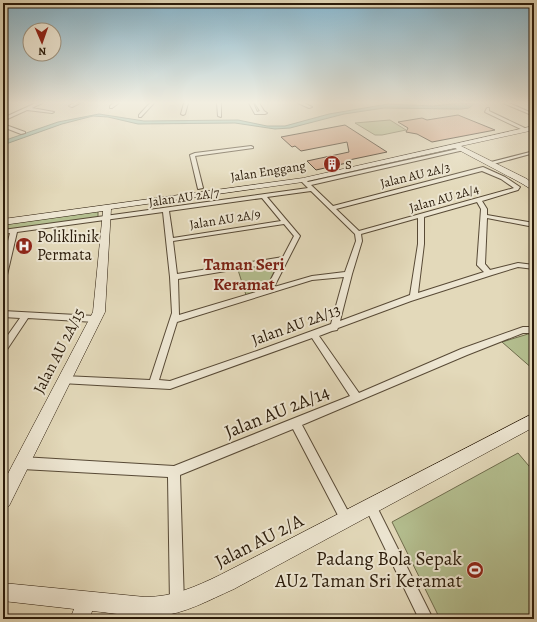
<svg xmlns="http://www.w3.org/2000/svg" width="537" height="622" font-family="Alegreya,serif">
	<style>
		.green { fill: #b4bf90; stroke: #6f6d4d }
		.water { fill: #96bbaa; stroke: #6b7b6a }
		.building { fill: #d5a789; stroke: #2a1b0a }
		.lines { fill: none; stroke-linecap: round; stroke-linejoin: round }
		.street-casing { stroke: #584a36; stroke-width: 2 }
		.secondary-casing { stroke: #2a1b0a; stroke-width: 1 }
		.street { fill: #ede6d2; fill-rule: evenodd }
		.secondary { fill: #ede6d2; fill-rule: evenodd }
		.labels { text-anchor: middle; dominant-baseline: central; stroke-width: 4; stroke-linejoin: round; paint-order: stroke }
		.far-poi-label { font-size: 13px; fill: #2a1b0a; stroke: #ede6d2; text-anchor: start }
		.far-street-label { font-size: 13px; fill: #2a1b0a; stroke: #ede6d2 }
		.poi-label { font-size: 16px; fill: #2a1b0a; stroke: #ede6d2; text-anchor: start }
		.street-label { font-size: 16px; fill: #2a1b0a; stroke: #ede6d2 }
		.neighbourhood-label { font-size: 17px; font-weight: bold; fill: #7a1f14; stroke: #ede6d2 }
		.near-street-label { font-size: 19px; fill: #2a1b0a; stroke: #ede6d2 }
		.near-poi-label { font-size: 19px; fill: #2a1b0a; stroke: #ede6d2; text-anchor: end }
	</style>
	<rect width="100%" height="100%" fill="#e3d9ba"/>
	<filter id="stains"><feTurbulence type="fractalNoise" baseFrequency=".005" numOctaves="4"/><feColorMatrix values="0 0 0 0 .2 0 0 0 0 .09 0 0 0 0 .02 0 0 0 .5 -.17"/></filter>
	<radialGradient id="worn" r=".72"><stop offset=".6" stop-color="#630" stop-opacity="0"/><stop offset="1" stop-color="#630" stop-opacity=".3"/></radialGradient>
	<!-- green -->
	<path class="green" d="M390,120L406,130L382,135H375L355,123Z
		M98,211V218L3,230V224Z
		M278,264L266,288L246,295L238,270Z
		M528,334L534,335V370L502,342Z
		M518,453L534,472V619H440L392,522Z"/>
	<!-- water -->
	<path class="water" d="M461,103H475L469,108L461,109L384,108L344,114L290,128L275,129L235,123L138,124L108,117L93,116L62,124L3,145V141L58,122L99,114L144,121L238,120L267,126H285L329,114L388,104L433,106Z"/>
	<!-- building -->
	<path class="building" d="M458,115L495,130L432,142L417,134L406,132L408,128L398,122L422,118L427,120Z
		M345,125L387,152L349,160L351,162L316,170L307,161L349,152L347,142L301,151L295,146L292,147L281,137Z"/>
	<g class="lines">
		<!-- street casing -->
		<g class="street-casing">
			<path id="street" d="M36,103H42L32,108L54,112L52,113L27,110L3,121V118Z
				M74,103H80L72,107L69,106Z
				M114,103H119L112,108H110V106Z
				M150,103H154L141,117H139V115Z
				M184,103H188L185,114L183,115L181,114Z
				M217,103H221V117L218,116Z
				M249,103H253L257,112L260,111L255,103H259L264,111L267,113L265,114H255Z
				M298,103H304L312,107L309,108Z
				M503,103H509L534,114V116Z
				M487,108H489V111L529,130L525,131L485,112Z
				M3,124L25,132V133L21,134L3,127Z
				M251,146L253,147V148L195,156L203,188L198,189L190,155L195,153Z
				M462,148H464V150L311,185L333,206L483,167L505,177L520,187L518,190L482,201L487,209V215L534,223V227L487,218L485,264L490,270L518,263L534,265V269L518,267L492,275L411,301L338,328L337,330L332,331L319,336L359,393L461,349L523,327H534V333H523L467,355L302,425L350,515L352,519L350,523L346,525L342,523L293,429L180,475L184,604L182,609L177,611L172,609L170,604L168,477L22,469L18,467L16,463L18,459L22,457L174,466L350,396L312,338L170,389L61,383L59,380L61,377L64,376L150,380L172,313L170,277L163,212L17,232L7,275L3,277V261L10,233L3,234V230L308,188L301,181V179H305L308,182ZM482,171L501,179L514,188L359,231L336,209ZM311,191L355,234L356,241L345,272L312,276L274,287L300,236L267,197ZM262,198L281,221L173,238L169,211ZM477,202L481,209L477,265L484,272L418,293L424,244V217ZM418,218V244L410,295L340,321L352,274L362,241L361,234ZM284,224L294,236L283,257L177,274L173,241ZM280,262L266,289L179,315L178,279ZM344,277L331,324L257,351L170,381L159,380L177,322L312,280Z
				M534,151V153L490,165L487,163Z
				M3,311L95,316L98,317L99,319L98,321L95,322L28,318L6,351L3,353V342L20,318L3,317Z
				M371,501L375,503L433,619H419L365,507L367,503Z"/>
		</g>
		<!-- secondary casing -->
		<g class="secondary-casing">
			<path id="secondary" d="M534,126V130L461,146L527,179L534,185V191L521,183L455,148L303,182L111,209L105,312L9,506L3,508V483L93,312L103,211L3,225V219L303,178Z
				M534,413V427L234,589C209,600 185,614 158,616C136,618 114,613 92,611L90,619H70L74,609L3,601V583L145,597C173,597 195,587 220,575Z"/>
		</g>
		<!-- street -->
		<use href="#street" class="street"/>
		<!-- secondary -->
		<use href="#secondary" class="secondary"/>
	</g>
	<!-- sky -->
	<linearGradient id="sky" x2="0" y2="1"><stop stop-color="#87b7cf"/><stop offset="0.54" stop-color="#f2eee0"/><stop offset="1" stop-color="#f2eee0" stop-opacity="0"/></linearGradient>
	<rect width="537" height="190" fill="url(#sky)"/>
	<!-- icons -->
	<defs>
		<g id="building-disc" transform="scale(0.9)"><circle r="9.5" fill="#8f2418" stroke="#ede6d2"/><path d="M-4-6H4V6H1V3H-1V6H-4ZM-2.5-4.3h1.7v1.8h-1.7ZM.8-4.3h1.7v1.8H.8ZM-2.5-1h1.7V.8h-1.7ZM.8-1h1.7V.8H.8Z" fill="#fff"/></g>
		<g id="hospital-disc" transform="scale(0.9)"><circle r="9.5" fill="#8f2418" stroke="#ede6d2"/><path d="M-5-5h3v3.5h4V-5h3V5h-3V1.5h-4V5h-3Z" fill="#fff"/></g>
		<g id="stadium-disc" transform="scale(0.9)"><circle r="9.5" fill="#8f2418" stroke="#ede6d2"/><path d="M0-5a6.5 5 0 1 0 0 10a6.5 5 0 1 0 0-10ZM-3.5-1.8h7v3.6h-7Z" fill="#fff"/></g>
	</defs>
	<g fill-rule="evenodd">
		<use href="#building-disc" x="332" y="164"/>
		<use href="#hospital-disc" x="24" y="246"/>
		<use href="#stadium-disc" x="475" y="570"/>
	</g>
	<g class="labels">
		<!-- far-poi labels -->
		<g class="far-poi-label">
			<text x="345" y="164">S</text>
		</g>
		<!-- far-street labels -->
		<g class="far-street-label">
			<text transform="translate(268 171) rotate(-9)">Jalan Enggang</text>
			<text transform="translate(415 175) rotate(-14)">Jalan AU 2A/3</text>
			<text transform="translate(184 197) rotate(-8)">Jalan AU 2A/7</text>
			<text transform="translate(444 198) rotate(-16)">Jalan AU 2A/4</text>
			<text transform="translate(225 219) rotate(-9)">Jalan AU 2A/9</text>
		</g>
		<!-- poi labels -->
		<g class="poi-label">
			<text x="37" y="237">Poliklinik<tspan x="37" dy="18">Permata</tspan></text>
		</g>
		<!-- street labels -->
		<g class="street-label">
			<text transform="translate(296 325) rotate(-20)">Jalan AU 2A/13</text>
			<text transform="translate(59 351) rotate(-63)">Jalan AU 2A/15</text>
		</g>
		<!-- neighbourhood labels -->
		<g class="neighbourhood-label">
			<text x="244" y="264">Taman Seri<tspan x="244" dy="20">Keramat</tspan></text>
		</g>
		<!-- near-street labels -->
		<g class="near-street-label">
			<text transform="translate(277 412) rotate(-22)">Jalan AU 2A/14</text>
			<text transform="translate(259 541) rotate(-27)">Jalan AU 2/A</text>
		</g>
		<!-- near-poi labels -->
		<g class="near-poi-label">
			<text x="462" y="559">Padang Bola Sepak<tspan x="462" dy="22">AU2 Taman Sri Keramat</tspan></text>
		</g>
	</g>
	<!-- margin -->
	<rect width="537" height="622" fill="none" stroke="#e3d9ba" stroke-width="16"/>
	<rect x="4" y="4" width="529" height="614" fill="none" stroke="#2a1b0a" stroke-width="2"/>
	<rect x="8" y="8" width="521" height="606" fill="none" stroke="#2a1b0a"/>
	<!-- north arrow -->
	<g transform="translate(42 42) rotate(178)"><circle r="19" fill="#ede6d2" stroke="#9f9582"/>
	<path d="M0-3L7 15L0 10L-7 15Z" fill="#8f2418"/>
	<text y="-6" font-size="11" font-weight="bold" text-anchor="middle" fill="#2a1b0a">N</text>
	</g>
	<rect width="100%" height="100%" filter="url(#stains)"/>
	<rect width="100%" height="100%" fill="url(#worn)"/>
</svg>
